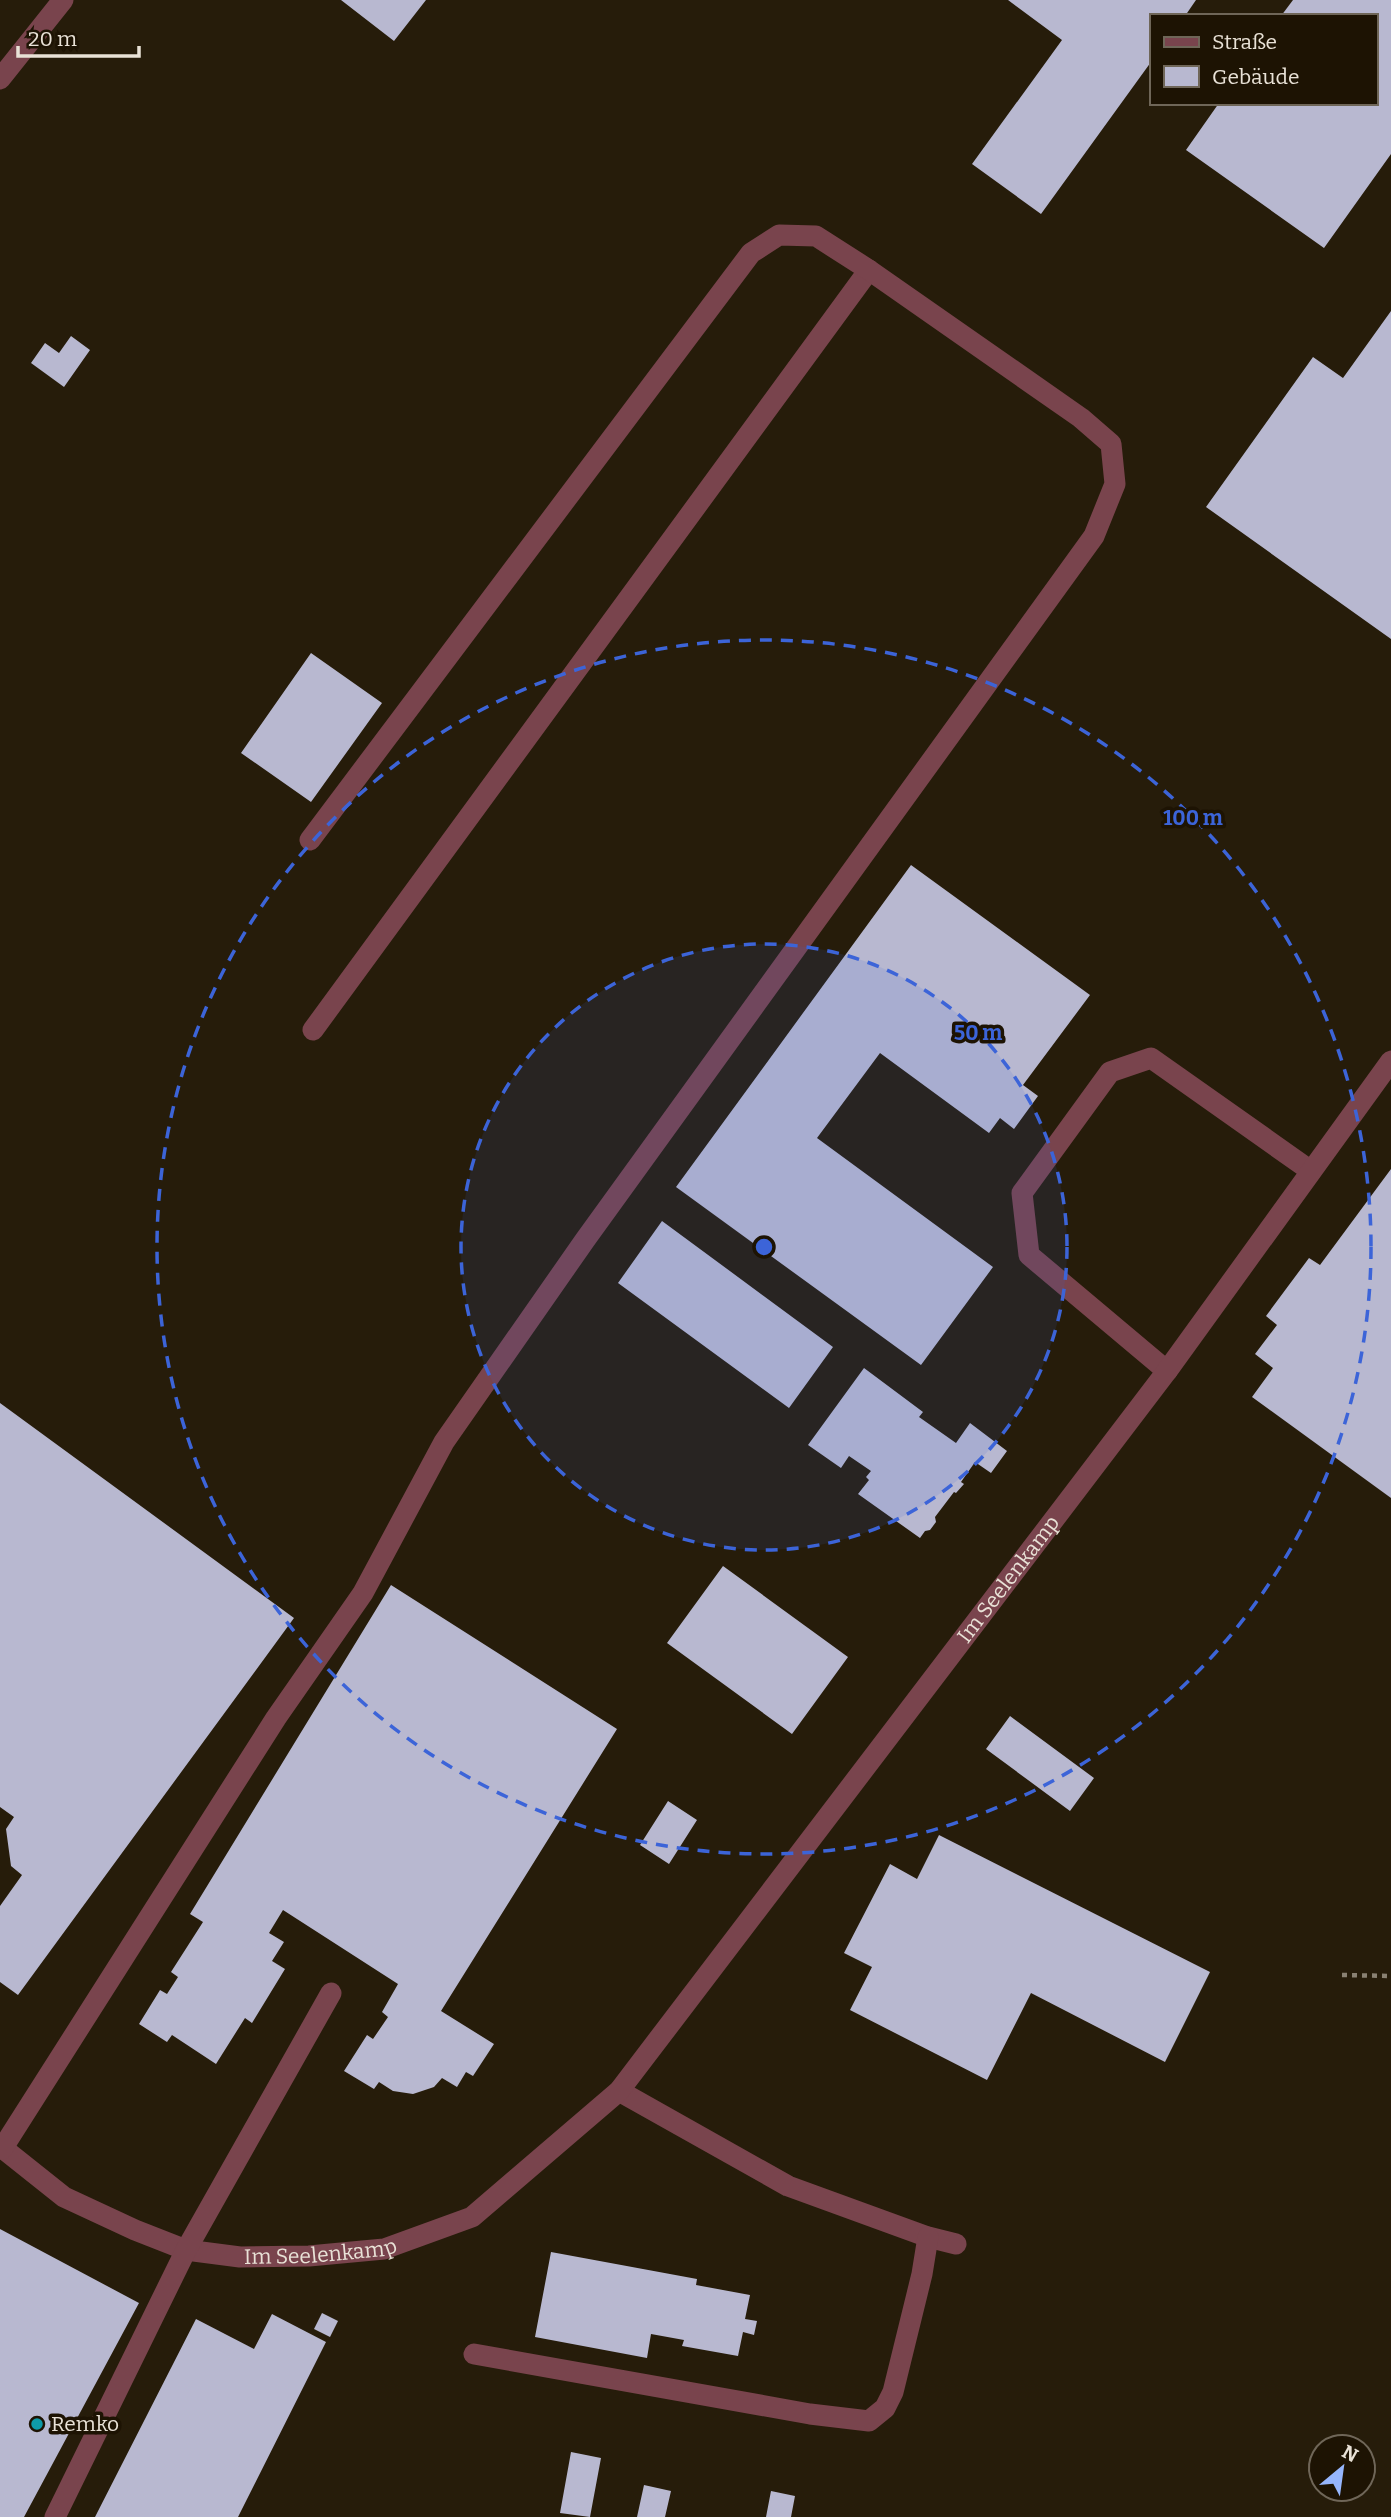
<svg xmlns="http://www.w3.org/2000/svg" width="1391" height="2517" font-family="Bitter,serif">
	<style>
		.building { fill: #b8b8d0 }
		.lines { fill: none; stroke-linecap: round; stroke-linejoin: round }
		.path { stroke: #898172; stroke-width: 4.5; stroke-dasharray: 5 5; stroke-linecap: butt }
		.minor { stroke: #79444d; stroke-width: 21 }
		.ring { fill: none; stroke: #3c64d8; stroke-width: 3.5; stroke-dasharray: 12 9 }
		.culture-dot { fill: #0f9aa8; stroke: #1d1303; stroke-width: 2.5 }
		.labels { text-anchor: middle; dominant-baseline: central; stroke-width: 7; stroke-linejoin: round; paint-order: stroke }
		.street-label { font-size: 21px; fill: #e9e2d7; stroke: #1d1303 }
		.poi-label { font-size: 21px; fill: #e9e2d7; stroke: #1d1303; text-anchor: start }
		.centre { fill: #3c64d8; stroke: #1d1303; stroke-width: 3.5 }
		.ring-label { font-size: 21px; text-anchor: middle; font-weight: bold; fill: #3c64d8; stroke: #1d1303; stroke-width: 7; stroke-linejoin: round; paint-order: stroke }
	</style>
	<rect width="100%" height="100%" fill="#261c0a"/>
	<!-- building -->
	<path class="building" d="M341,0H426L394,41Z
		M1008,0H1196L1185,16H1151V62L1041,214L972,164L1062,40Z
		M1293,0H1391V154L1324,248L1186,150L1219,103H1375V16H1281Z
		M1391,311V639L1206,507L1313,357L1343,378Z
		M71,336L90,350L64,387L31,363L45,343L59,353Z
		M311,653L382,703L311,802L241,753Z
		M911,865L1090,995L1023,1085L1038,1096L1014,1129L1000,1118L989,1133L880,1053L817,1138L993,1267L921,1365L676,1187Z
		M1391,1169V1498L1252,1397L1273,1368L1255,1354L1277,1325L1266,1316L1309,1258L1320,1265Z
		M662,1221L833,1347L789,1408L618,1283Z
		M864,1368L923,1412L919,1417L956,1443L970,1423L1007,1451L991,1473L975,1462L961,1482L964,1484L956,1493L954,1492L935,1517L936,1522L930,1530L925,1531L920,1538L858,1494L869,1480L866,1477L871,1471L849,1456L841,1468L808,1445Z
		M0,1403L294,1618L18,1995L0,1982V1906L22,1875L11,1866L6,1829L14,1817L0,1807Z
		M723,1566L848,1657L792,1734L667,1643Z
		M391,1585L617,1729L441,2011L494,2044L473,2076L466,2072L457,2087L442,2078L434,2087L413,2094L393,2091L379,2082L374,2089L344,2071L367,2035L373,2039L388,2017L382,2012L398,1984L283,1910L269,1933L284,1942L272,1961L285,1969L252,2023L245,2018L216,2064L172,2035L167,2042L139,2024L160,1990L167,1994L178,1977L171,1972L203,1922L190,1914Z
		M1010,1716L1094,1778L1070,1811L986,1749Z
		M668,1801L697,1820L669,1864L640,1845Z
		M939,1835L1210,1972L1165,2062L1031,1993L987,2080L850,2010L872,1967L844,1953L890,1864L917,1879Z
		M0,2229L139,2303L24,2517H0Z
		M551,2252L697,2279L696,2285L750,2295L745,2319L757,2321L754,2335L743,2332L738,2356L682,2346L684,2340L651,2334L647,2358L535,2337Z
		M322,2313L338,2321L330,2337L314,2329Z
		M272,2314L326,2342L238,2517H95L196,2319L254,2349Z
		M571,2452L601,2458L590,2517L560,2513Z
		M644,2485L671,2491L665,2517H637Z
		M771,2491L795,2496L791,2517H766Z"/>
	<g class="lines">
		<!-- path -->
		<path class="path" d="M1342,1975L1391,1976"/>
		<!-- minor -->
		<g class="minor">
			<path d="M0,79L63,0"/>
			<path d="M313,1030L869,270"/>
			<path d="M1167,1371L1029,1255L1022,1193L1110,1072L1151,1058L1311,1171"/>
			<path d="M619,2091L788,2186L928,2237L956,2244"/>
			<path id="s1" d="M0,2146L64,2197L135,2230L186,2250L240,2257L309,2256L384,2249L472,2217L619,2091L1167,1371L1391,1061"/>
			<path d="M2,2149L276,1718L363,1593L444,1442L585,1240L1094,536L1115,484L1111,444L1081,418L869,270L816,236L779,235L751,253L310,840"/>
			<path d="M474,2354L810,2414L869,2421L885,2408L893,2392L922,2274L928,2237"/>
			<path d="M55,2517L186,2250L331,1993"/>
		</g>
	</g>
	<!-- distance rings -->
	<circle cx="764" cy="1247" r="303" fill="#3c64d8" fill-opacity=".12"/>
	<g class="ring">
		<circle cx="764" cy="1247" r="303"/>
		<circle cx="764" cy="1247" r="607"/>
	</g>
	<!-- markers -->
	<circle class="culture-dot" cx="37" cy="2424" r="7"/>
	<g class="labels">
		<!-- street labels -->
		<g class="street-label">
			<text stroke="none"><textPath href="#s1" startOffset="1344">Im Seelenkamp</textPath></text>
			<text stroke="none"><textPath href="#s1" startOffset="350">Im Seelenkamp</textPath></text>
		</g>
		<!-- poi labels -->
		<g class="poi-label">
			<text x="51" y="2424">Remko</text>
		</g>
	</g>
	<circle cx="764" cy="1247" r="10" class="centre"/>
	<g class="ring-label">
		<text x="1193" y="825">100 m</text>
		<text x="978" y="1040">50 m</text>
	</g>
	<!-- legend -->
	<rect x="1150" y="14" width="228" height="91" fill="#1d1303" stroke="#6f6658" stroke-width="2"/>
	<rect x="1164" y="37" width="35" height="10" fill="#79444d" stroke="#6f6658" stroke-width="2"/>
	<text x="1212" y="49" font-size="21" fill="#e9e2d7">Straße</text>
	<rect x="1164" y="66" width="35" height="21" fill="#b8b8d0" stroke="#6f6658" stroke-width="2"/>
	<text x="1212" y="84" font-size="21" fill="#e9e2d7">Gebäude</text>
	<!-- north arrow -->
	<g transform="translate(1342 2468) rotate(29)"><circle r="33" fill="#1d1303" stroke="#6f6658" stroke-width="2"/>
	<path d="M0-5L12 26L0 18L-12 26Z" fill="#96b6fd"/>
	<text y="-10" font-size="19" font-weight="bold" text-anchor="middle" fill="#e9e2d7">N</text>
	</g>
	<!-- scale -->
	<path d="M18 46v10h121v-10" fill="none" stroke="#e9e2d7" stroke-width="3.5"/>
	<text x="28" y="46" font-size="21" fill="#e9e2d7" stroke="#1d1303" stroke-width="5" paint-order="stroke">20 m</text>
</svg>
